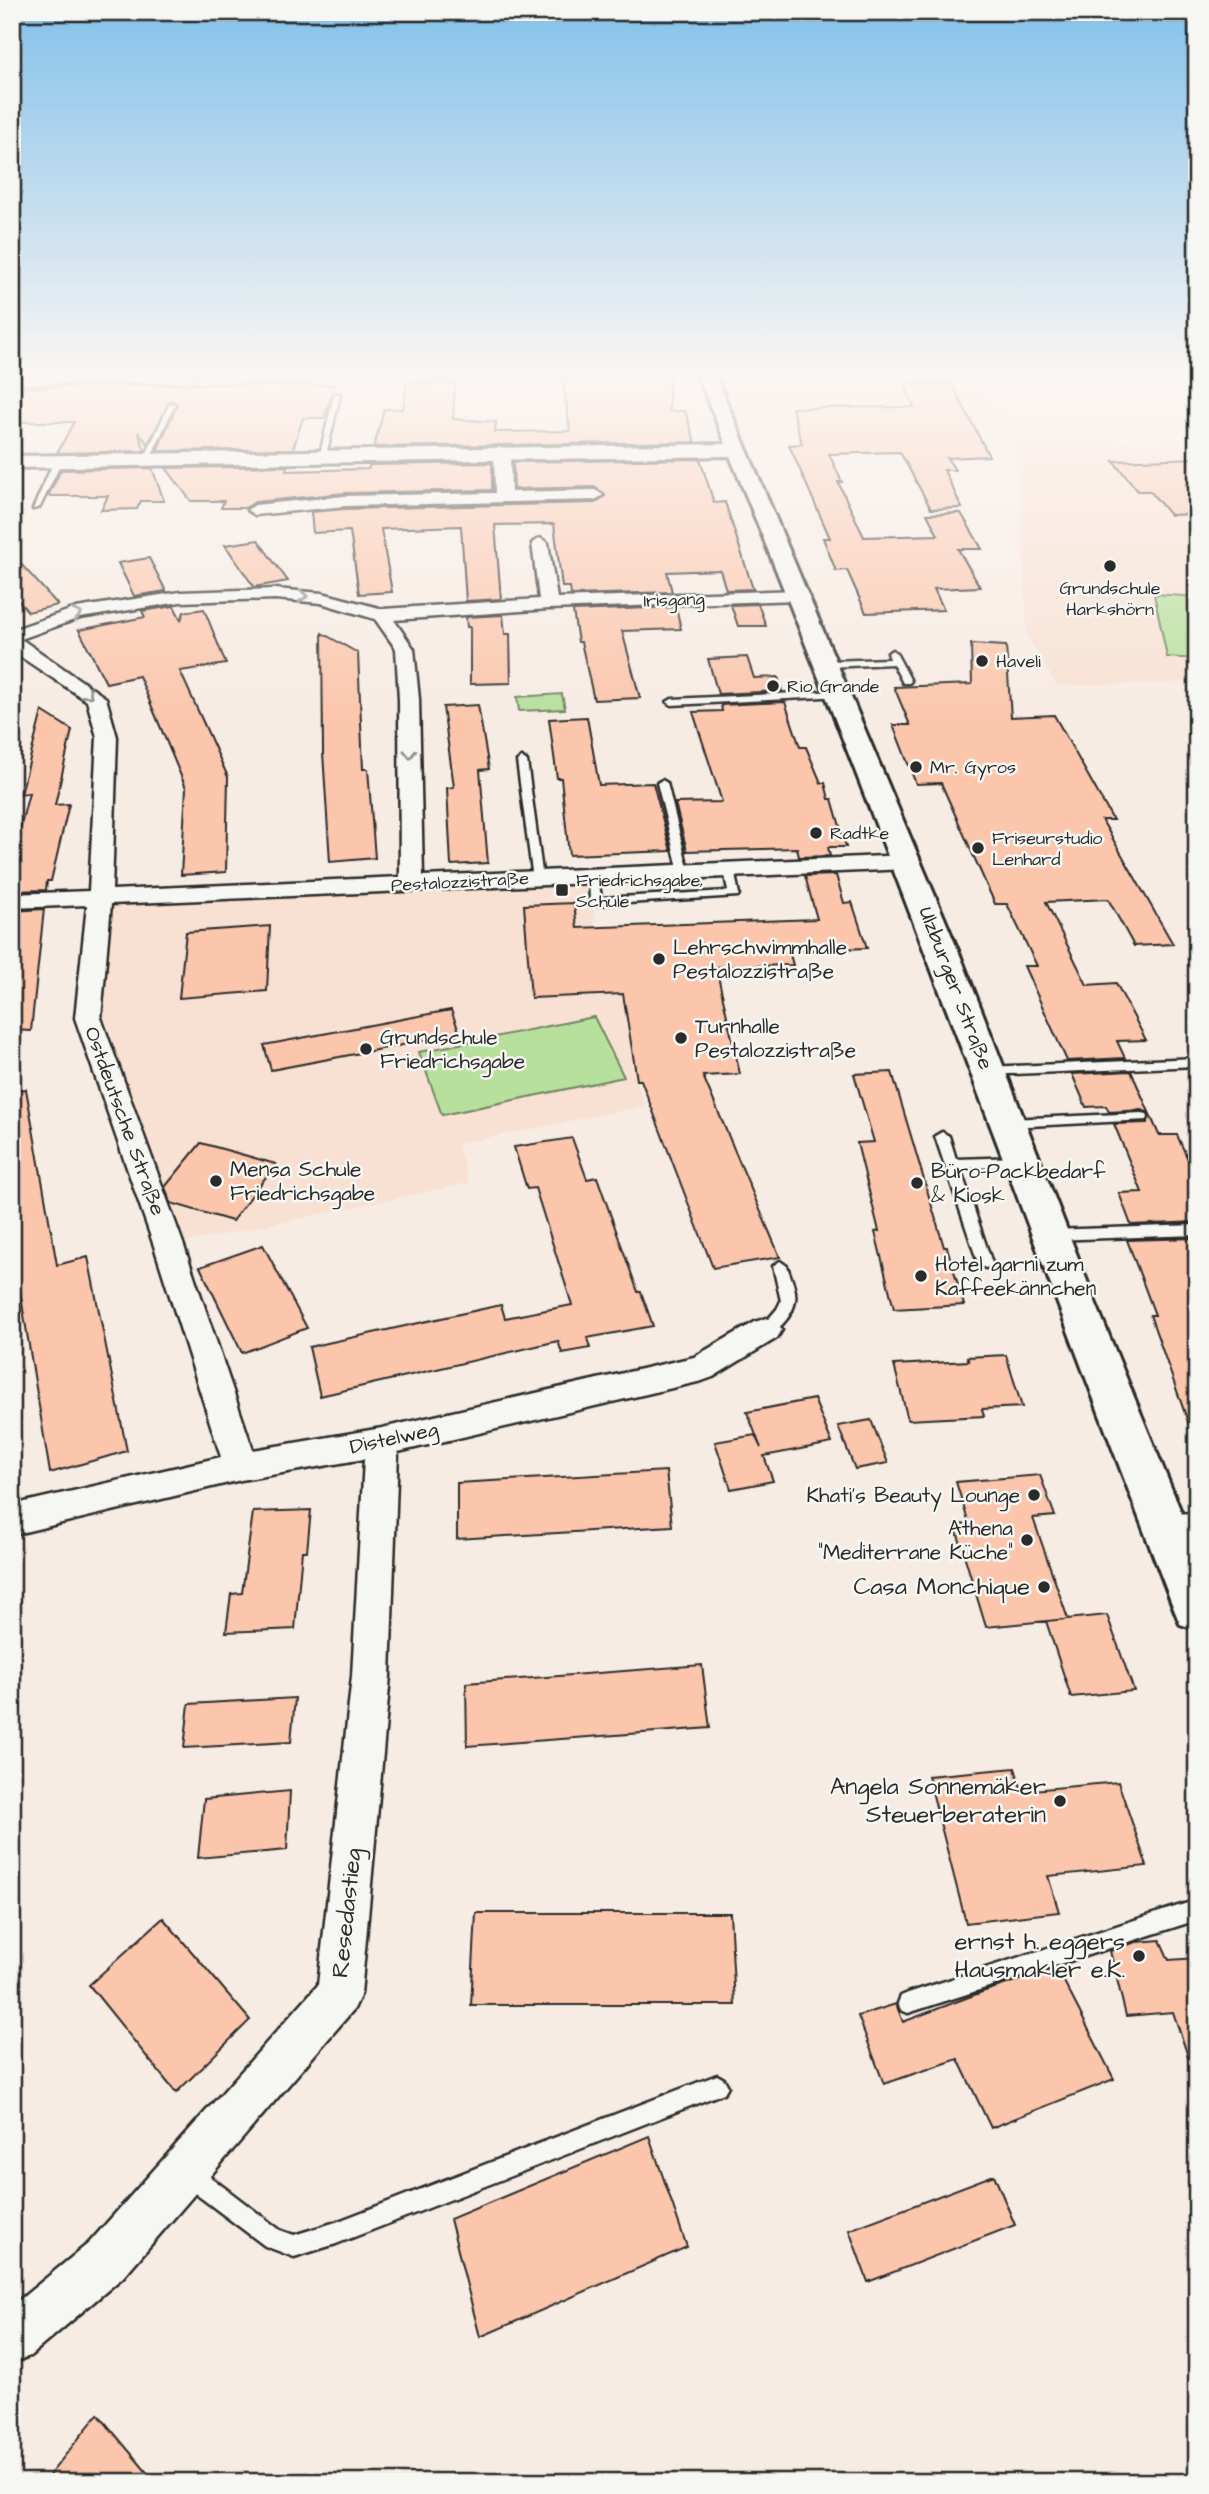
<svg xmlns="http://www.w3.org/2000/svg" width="1209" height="2494" font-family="'Architects Daughter',sans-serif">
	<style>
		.built { fill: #f8e1d3 }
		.green { fill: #b7e09d; stroke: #718664; stroke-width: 2 }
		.building { fill: #fbc6ac; stroke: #2b2b2b; stroke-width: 2 }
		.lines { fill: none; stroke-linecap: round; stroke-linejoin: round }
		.lane-casing { stroke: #2b2b2b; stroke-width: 5 }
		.street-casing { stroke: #2b2b2b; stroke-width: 5 }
		.secondary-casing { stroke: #2b2b2b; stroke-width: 6 }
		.lane { fill: #f6f6f2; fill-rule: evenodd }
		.street { fill: #f6f6f2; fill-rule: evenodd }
		.secondary { fill: #f6f6f2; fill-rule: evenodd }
		.oneway { stroke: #90908e }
		.poi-dot { fill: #2b2b2b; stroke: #f6f6f2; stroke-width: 2.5 }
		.labels { text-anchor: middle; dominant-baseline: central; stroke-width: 5; stroke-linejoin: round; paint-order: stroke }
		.far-poi-label { font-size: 18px; fill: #2b2b2b; stroke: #f6f6f2; text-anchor: start }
		.far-street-label { font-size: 18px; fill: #2b2b2b; stroke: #f6f6f2 }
		.poi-label { font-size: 21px; fill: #2b2b2b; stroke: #f6f6f2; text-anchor: start }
		.street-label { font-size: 21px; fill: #2b2b2b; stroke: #f6f6f2 }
		.near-poi-label { font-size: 24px; fill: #2b2b2b; stroke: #f6f6f2; text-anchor: end }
		.near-street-label { font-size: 24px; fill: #2b2b2b; stroke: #f6f6f2 }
	</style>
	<rect width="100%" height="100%" fill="#f7ece4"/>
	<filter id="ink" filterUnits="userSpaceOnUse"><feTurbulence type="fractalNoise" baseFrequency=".0143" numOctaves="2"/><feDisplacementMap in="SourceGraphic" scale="14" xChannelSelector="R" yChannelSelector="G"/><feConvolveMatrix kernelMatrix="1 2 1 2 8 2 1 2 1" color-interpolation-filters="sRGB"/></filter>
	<g filter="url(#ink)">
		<!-- built -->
		<path class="built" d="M852,372H971L1011,430L746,437L718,377L853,374Z
			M1197,438V682L1057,686L1027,635L1021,497L1011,443Z
			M593,876L595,938L624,1001L637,1080L645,1106L458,1144L469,1183L169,1246L88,1018L100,896Z"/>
		<!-- green -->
		<path class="green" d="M333,372H510L332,376Z
			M1154,594L1197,597V659L1167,657Z
			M562,694L565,709L519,711L517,697Z
			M594,1017L624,1077L442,1115L419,1052Z"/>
		<!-- building -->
		<path class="building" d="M562,372H669V411H685L695,442L374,447L384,409H403L407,383L455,382L453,419L496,422L495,432L570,431Z
			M188,384L335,385L324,418H303L293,449L157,451L177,405L171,400L148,444L138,432L145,451L57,453L74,422H12V388Z
			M905,384H952L989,456L947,458L955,470H944L962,508L931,509L900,452L829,454L842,482H838L864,537L938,535L927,514L961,513L982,549H958L980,587L934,589L944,610L866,613L847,570L836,571L823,538H830L789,445L802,444L792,408L914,407Z
			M1197,458V485H1186L1197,497V514L1170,515L1150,491H1138L1113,461Z
			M700,459L714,503L725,502L753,589L726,590L720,570L667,572L672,592L571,595L570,587H562L554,524L495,525L501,599L466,601L461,526L381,529L392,592L359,594L350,531L313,533L311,512L345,509L595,503L605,496L595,487L514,489L513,462Z
			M492,463V490L345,493L255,502L245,508H221L224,501H191L166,468L287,466L286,471L368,469L370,465Z
			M152,468L164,501H141L137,509L101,510L108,496H48L61,470Z
			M258,540L273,561L288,581L254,587L225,545Z
			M12,554L58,605L28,612L12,593Z
			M149,558L166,591L134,596L118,563Z
			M758,604L766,626H738L731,605Z
			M174,606L181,620L184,612L204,609L226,664L180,671L228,777L226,872L181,875L186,788L139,676L106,683L79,630L145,617L142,611Z
			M676,607L681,629L622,631L640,698L594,700L581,642H578L573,611Z
			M503,615L505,634H510L511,683L470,684V627H467L466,617Z
			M322,633L358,653L363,769H368L375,858L330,862L323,753Z
			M971,644L1006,646L1011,717L1054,715L1113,820H1102L1173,944L1134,946L1108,899L1046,902L1087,985L1116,983L1146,1040L1117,1041L1125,1058L1067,1061L1024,966H1037L1007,904H995L941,783L916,784L893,725H910L894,687L972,684Z
			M747,657L754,678L778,677L782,691L718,694L708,659Z
			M785,702L800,747H806L821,783H825L829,799H832L846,847H828L830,856L799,857L797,848L687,851L675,803L722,802L693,712L722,711L721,705Z
			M478,705L489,769L480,770L488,863L451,865L447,788L454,787L443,707Z
			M42,711L72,730L55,805L69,804L51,881H47L46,890L12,891V859L29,793L21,794Z
			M587,717L599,785L653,783L671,851L569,855L561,778H557L549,719Z
			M836,875L844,903L852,902L867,948L789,951L793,965L716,967L740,1074L703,1076L780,1257L713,1268L641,1080H637L623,994L531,998L524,905L574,903L577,928L817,919L805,876Z
			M44,909L31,1031L12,1030V911Z
			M270,926L267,991L179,998L186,932Z
			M451,1010L460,1034L271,1070L264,1045Z
			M1131,1071L1159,1135H1177L1197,1179V1222L1131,1225L1119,1193L1142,1192L1114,1124L1147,1123L1149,1113L1142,1110L1109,1112L1106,1106L1086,1107L1072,1074Z
			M892,1072L944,1247H947L964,1305L894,1309L875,1232L879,1231L857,1143L874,1142L854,1074Z
			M26,1089L57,1265L88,1257L127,1451L50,1473L12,1242V1090Z
			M572,1138L587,1179L597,1177L638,1292H641L653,1326L587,1338L590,1348L562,1353L558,1341L320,1396L309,1347L501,1305L505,1318L572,1305L535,1188L527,1189L514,1147Z
			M201,1143L276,1164L232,1221L171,1203L165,1187Z
			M1197,1238V1435L1193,1436L1150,1315H1155L1127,1240Z
			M263,1245L307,1328L242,1353L200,1267Z
			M1006,1355L1022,1407L982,1409L984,1416L908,1420L894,1365L969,1361L967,1357Z
			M814,1399L832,1443L764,1456L773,1481L731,1489L715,1442L755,1435L761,1448L747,1412Z
			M871,1420L888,1463L855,1469L838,1426Z
			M666,1471L672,1526L457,1539V1483Z
			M1040,1475L1055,1516L1033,1518L1068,1619L986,1627L955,1525L969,1524L956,1482Z
			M311,1510L307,1551H302L295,1629L226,1632L231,1594L242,1593L253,1512Z
			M1107,1615L1134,1691L1071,1697L1046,1621Z
			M702,1665L710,1728L467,1746L466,1683Z
			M295,1698L291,1742L184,1748L189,1704Z
			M1015,1768L1022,1791L1118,1782L1147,1866L1048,1876L1059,1912L966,1923L928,1776Z
			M290,1791L287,1850L198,1858L204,1799Z
			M476,1913H730L735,2005H471Z
			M163,1918L250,2020L176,2093L89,1985Z
			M1160,1940L1169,1960L1197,1958V2067L1192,2068L1173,2012L1126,2016L1110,1951L1136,1942Z
			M1057,1968L1114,2079L991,2128L958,2059L884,2084L858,2016L896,2004L903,2022L982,1992Z
			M649,2136L687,2247L480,2337L450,2219Z
			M994,2175L1015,2225L868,2282L849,2230Z
			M98,2414L155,2482H44Z"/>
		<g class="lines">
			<!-- lane casing -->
			<g class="lane-casing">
				<path id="lane" d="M337,393L340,395L326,456L319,458L334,395Z
					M170,403L175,404L150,459L143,461Z
					M58,459L62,461L40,507L33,509L54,461Z
					M892,650L896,653L911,681L909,683H903L893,664L827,667L822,664L827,661L890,659L888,653Z
					M839,691L842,692V696L672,705L667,702L672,699Z
					M522,758L527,761L543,879L538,882L533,879L517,761Z
					M662,780L667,783L689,872L688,874L684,875L679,872L657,783Z
					M729,867L734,870L739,894L738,896L596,905L590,902L589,874L593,873L598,876L601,898L728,891L724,870Z
					M1197,1058V1066L988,1075L982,1071L988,1067Z
					M1142,1113L1147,1114L1148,1117L1147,1120L1009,1127L1003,1123L1009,1119Z
					M942,1132L949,1136L956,1159L1021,1157L1028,1162L1021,1167L960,1168L992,1263L990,1267L985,1268L978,1263L935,1136Z
					M1197,1225V1235L1051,1240L1044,1235L1051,1230Z
					M780,1261L787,1266C790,1276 797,1289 795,1300C794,1314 775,1338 761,1334L759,1330L777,1309L781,1301L773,1266Z
					M1197,1900V1920L908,2013L901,2010L898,2003L901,1996L908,1993Z
					M717,2075L724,2079L728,2086L724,2093L336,2244L294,2257L273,2249L265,2246L180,2182L177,2174L180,2166L188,2163L196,2166L280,2230L294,2235L336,2222Z"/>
			</g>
			<!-- street casing -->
			<g class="street-casing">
				<path id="street" d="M182,372H196L191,381L186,382L12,384V376Z
					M502,448L510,453L511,492L595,490L603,495L595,500L345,506L255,515L247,510L255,505L345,496L495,493L494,453Z
					M540,538L548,543L557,598L799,590L808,595L799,600L549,609L394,620L414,649L419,699L423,876L907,855L915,857L918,862L915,867L907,869L111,904L101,1018L184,1246L253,1450L382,1428L694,1357L755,1322L766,1318L777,1322L782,1330L777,1338L713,1377L702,1381L398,1452L390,1676L361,1994L354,2009L123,2277L30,2356L12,2363V2306L89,2243L318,1985L352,1676L364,1459L241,1480L12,1535V1505L221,1457L154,1246L75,1018L87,905L12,908V894L89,891L97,737L87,701L12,651V630L76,608L180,592L275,589L322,593L383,609L539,599L532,543ZM275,599L321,603L375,619L396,649L399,699L400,877L112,890L117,737L106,698L21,639L80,618L180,602Z
					M1197,1513V1543L1167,1544L1155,1540L1150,1529L1155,1518L1167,1514Z"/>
			</g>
			<!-- secondary casing -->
			<g class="secondary-casing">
				<path id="secondary" d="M696,372H714L962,960L1094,1299L1197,1551V1630L1180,1624L1174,1609C1026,1225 886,837 730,456L12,468V456L726,444Z"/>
			</g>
			<!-- lane -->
			<use href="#lane" class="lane"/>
			<!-- street -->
			<use href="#street" class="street"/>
			<!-- secondary -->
			<use href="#secondary" class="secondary"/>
		</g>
		<!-- one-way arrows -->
		<defs><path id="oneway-chevron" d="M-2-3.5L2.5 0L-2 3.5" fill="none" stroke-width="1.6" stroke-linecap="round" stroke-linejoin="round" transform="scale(1.75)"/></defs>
		<g class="oneway">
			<use href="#oneway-chevron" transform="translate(303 596) rotate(5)"/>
			<use href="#oneway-chevron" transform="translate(77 614) rotate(-15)"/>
			<use href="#oneway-chevron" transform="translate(88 694) rotate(41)"/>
			<use href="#oneway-chevron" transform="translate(410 754) rotate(89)"/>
		</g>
	</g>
	<!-- sky -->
	<linearGradient id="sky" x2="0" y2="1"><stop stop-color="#83c1ea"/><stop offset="0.52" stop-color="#fbf6f3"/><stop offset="1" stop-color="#fbf6f3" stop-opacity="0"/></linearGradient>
	<rect width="1209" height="721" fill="url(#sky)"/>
	<!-- markers -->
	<g class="poi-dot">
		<circle cx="1110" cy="566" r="7"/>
		<circle cx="982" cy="661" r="7"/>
		<circle cx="773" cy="686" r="7"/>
		<circle cx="916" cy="767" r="7"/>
		<circle cx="816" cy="833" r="7"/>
		<circle cx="978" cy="848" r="7"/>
		<rect x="555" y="883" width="14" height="14" rx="3.5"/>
		<circle cx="659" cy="959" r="7"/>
		<circle cx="681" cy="1038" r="7"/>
		<circle cx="366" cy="1049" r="7"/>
		<circle cx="216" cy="1181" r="7"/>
		<circle cx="917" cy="1183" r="7"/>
		<circle cx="921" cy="1276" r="7"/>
		<circle cx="1034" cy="1495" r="7"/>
		<circle cx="1027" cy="1540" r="7"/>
		<circle cx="1044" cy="1587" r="7"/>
		<circle cx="1060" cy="1801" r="7"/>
		<circle cx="1139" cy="1956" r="7"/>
	</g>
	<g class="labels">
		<!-- far-poi labels -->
		<g class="far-poi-label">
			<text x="1110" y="588" text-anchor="middle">Grundschule<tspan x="1110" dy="21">Harkshörn</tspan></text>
			<text x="996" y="661">Haveli</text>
			<text x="787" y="686">Rio Grande</text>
			<text x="930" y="767">Mr. Gyros</text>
			<text x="830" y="833">Radtke</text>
			<text x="992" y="838">Friseurstudio<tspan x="992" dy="21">Lenhard</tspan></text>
			<text x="576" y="880">Friedrichsgabe,<tspan x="576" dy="21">Schule</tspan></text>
		</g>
		<!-- far-street labels -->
		<g class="far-street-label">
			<text transform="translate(674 600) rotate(-2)">Irisgang</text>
			<text transform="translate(460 882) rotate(-3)">Pestalozzistraße</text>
		</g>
		<!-- poi labels -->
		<g class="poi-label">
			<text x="673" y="947">Lehrschwimmhalle<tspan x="673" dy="24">Pestalozzistraße</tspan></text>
			<text x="695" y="1026">Turnhalle<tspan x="695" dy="24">Pestalozzistraße</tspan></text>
			<text x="380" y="1037">Grundschule<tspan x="380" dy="24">Friedrichsgabe</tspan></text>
			<text x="230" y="1169">Mensa Schule<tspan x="230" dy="24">Friedrichsgabe</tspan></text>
			<text x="931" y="1171">Büro-Packbedarf<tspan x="931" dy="24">&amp; Kiosk</tspan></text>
			<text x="935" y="1264">Hotel garni zum<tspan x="935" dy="24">Kaffeekännchen</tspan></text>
			<text x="1020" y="1495" text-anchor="end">Khati's Beauty Lounge</text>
			<text x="1013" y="1528" text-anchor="end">Athena<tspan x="1013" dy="24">"Mediterrane Küche"</tspan></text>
		</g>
		<!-- street labels -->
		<g class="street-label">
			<text transform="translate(956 988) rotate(69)">Ulzburger Straße</text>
			<text transform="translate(125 1121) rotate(70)">Ostdeutsche Straße</text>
			<text transform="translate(394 1438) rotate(-12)">Distelweg</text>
		</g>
		<!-- near-poi labels -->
		<g class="near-poi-label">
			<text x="1030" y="1587">Casa Monchique</text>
			<text x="1046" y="1787">Angela Sonnemäker<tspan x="1046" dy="28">Steuerberaterin</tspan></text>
			<text x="1125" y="1942">ernst h. eggers<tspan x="1125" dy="28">Hausmakler e.K.</tspan></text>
		</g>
		<!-- near-street labels -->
		<g class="near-street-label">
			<text transform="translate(347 1913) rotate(-84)">Resedastieg</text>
		</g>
	</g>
	<!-- margin -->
	<rect width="1209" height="2494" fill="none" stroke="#f6f6f2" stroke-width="42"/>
	<rect x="21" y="21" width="1167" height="2452" fill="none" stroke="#2b2b2b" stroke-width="2.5" filter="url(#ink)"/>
</svg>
